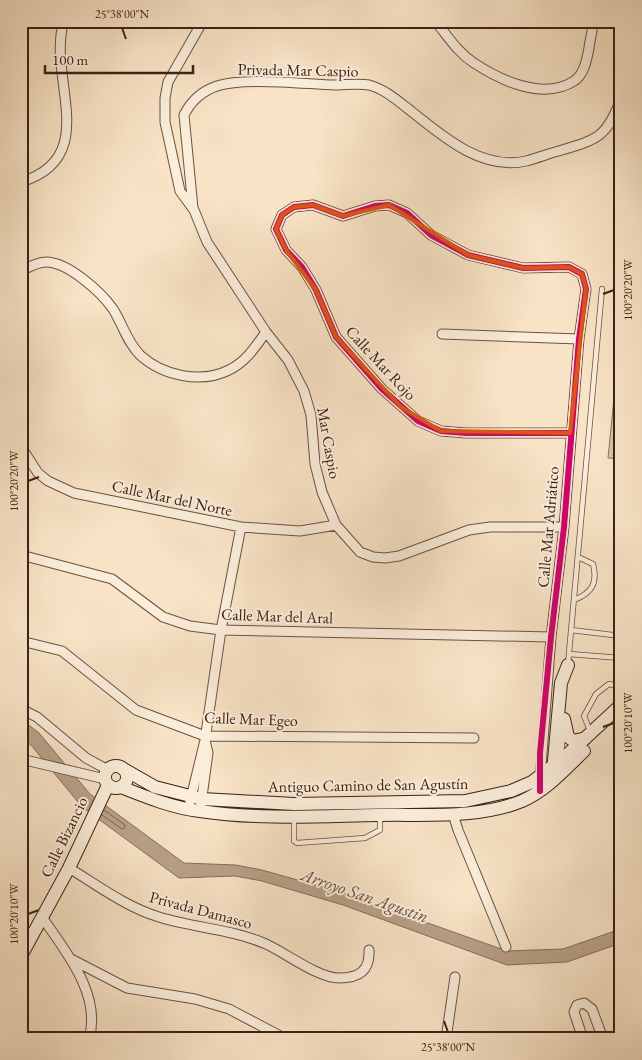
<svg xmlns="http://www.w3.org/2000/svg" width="642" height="1060" font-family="'EB Garamond',serif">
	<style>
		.green { fill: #d8c2a8; stroke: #8a725e }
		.water { fill: #b8a189; stroke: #866e5a }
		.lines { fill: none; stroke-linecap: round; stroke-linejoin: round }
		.shore { stroke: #7a624e; stroke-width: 1 }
		.lane-casing { stroke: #6b5240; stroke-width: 6 }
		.street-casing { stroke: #6b5240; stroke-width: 11 }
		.secondary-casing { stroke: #3c2214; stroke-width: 14 }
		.lane { stroke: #faedda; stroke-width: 4.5 }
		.street { stroke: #faedda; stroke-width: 9 }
		.secondary { stroke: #faedda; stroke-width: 12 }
		.cycleway-casing { stroke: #faedda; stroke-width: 9 }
		.cycleway { stroke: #d6006c; stroke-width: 6 }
		.marked { fill: none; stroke: #df560c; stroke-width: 4; stroke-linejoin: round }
		.ticks { fill: none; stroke: #3c2214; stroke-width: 2 }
		.labels { text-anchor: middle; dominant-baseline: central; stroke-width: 4; stroke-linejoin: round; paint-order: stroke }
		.street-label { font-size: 16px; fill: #3c2214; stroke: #faedda }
		.water-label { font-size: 18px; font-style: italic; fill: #674e3d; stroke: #faedda }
		.neatline { fill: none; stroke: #3c2214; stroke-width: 2 }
		.ticks-label { font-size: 12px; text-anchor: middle; fill: #3c2214 }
	</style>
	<rect width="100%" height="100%" fill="#f8e3c6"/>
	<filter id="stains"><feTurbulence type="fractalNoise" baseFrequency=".004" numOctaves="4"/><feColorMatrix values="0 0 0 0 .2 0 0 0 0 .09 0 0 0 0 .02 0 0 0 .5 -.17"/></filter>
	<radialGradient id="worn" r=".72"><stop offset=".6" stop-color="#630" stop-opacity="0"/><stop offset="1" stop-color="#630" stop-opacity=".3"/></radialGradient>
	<!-- green -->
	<path class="green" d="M619,348H621V459L608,458Z"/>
	<!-- water -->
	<path class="water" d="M21,719L39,733L90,794L184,863L236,865L262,870L340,892L507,951L563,949L612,932L621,926V943L567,962L507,965L343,905L262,881L235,876L179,878L82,807L31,745L21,739Z"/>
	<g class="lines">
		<!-- shore -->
		<path class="shore" d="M102,815L122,829L125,828V825L104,810"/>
		<!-- lane casing -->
		<g class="lane-casing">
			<path id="lane" d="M574,600C592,593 598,583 593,564L578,557
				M571,630L621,636
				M569,654L621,658
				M568,664L602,289
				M590,731L584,716L596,694L609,684L621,687
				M561,756L563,734
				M294,817V841L297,843L365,838L380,830V816"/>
		</g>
		<!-- street casing -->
		<g class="street-casing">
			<path id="street" d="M205,21L200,26L168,82L165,98V122L180,191L194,210L207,242L266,332L288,360L304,391L311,415L315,464L322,492L336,525L360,552L373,557L385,558L399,556L469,530L490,527H564
				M299,21H316
				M435,21C448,36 457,52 474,63C500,80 543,101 574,81C584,75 587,59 589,48C590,39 593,30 593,21
				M21,182C103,157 46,76 64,21
				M193,208L184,115C191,101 202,91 217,86C244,77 304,84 335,85C345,85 359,83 369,85C385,89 399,102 411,111C442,136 482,171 526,161C538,158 550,153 562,150C599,139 607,136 621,99
				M21,271C29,267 37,262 46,262C68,262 101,292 113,309C123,325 127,342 140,355C163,376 201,384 229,370C246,362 256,346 266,332
				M442,334L579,339
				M21,447L38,473L48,481L74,493L241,527L300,531L336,525
				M21,555L112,579L163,617L190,626L221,630L551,637
				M21,641L62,651L136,710L205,736L474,738
				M21,709L37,717L86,758L108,770
				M21,759L105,779
				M540,779L551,637L564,527L579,339L586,289L582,274L569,267L523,268L468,255L431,235L407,213L389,205L375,206L343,216L313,205L294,207L282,215L276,229L286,250L302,267L316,290L336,337L382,389L418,421L441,431L466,433H570
				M190,802L205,740L221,630L241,527
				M201,804L208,753L205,740
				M453,814L458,830L506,947
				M69,868C97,885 126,907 159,917C194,928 232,929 266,944C286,953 318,978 339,978C359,978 370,971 369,950
				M42,917C65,951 102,994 89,1039
				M71,959L127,988L195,999L229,1009L286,1039
				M446,1039L455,977
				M583,1039L574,1012L577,1005L584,1003L592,1009L603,1039"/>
		</g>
		<!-- secondary casing -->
		<g class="secondary-casing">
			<path id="secondary" d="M564,719L568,737L574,741L586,738
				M105 777a11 11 0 1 1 22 0a11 11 0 1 1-22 0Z
				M120,767L155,787L202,799L294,804L465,801L511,791L532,782L568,754L621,705
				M553,772L561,683L568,665
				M121,787C146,797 173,808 200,811C260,820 320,816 379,815C426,814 478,819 522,801C547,790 565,769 584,751
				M21,956L69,868L108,785"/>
		</g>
		<!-- lane -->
		<use href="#lane" class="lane"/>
		<!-- street -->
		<use href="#street" class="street"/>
		<!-- secondary -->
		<use href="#secondary" class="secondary"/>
		<!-- cycleway casing -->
		<g class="cycleway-casing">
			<path id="cycleway" d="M540,791V753L551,637L564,527L579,339L586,289L582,274L569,267L523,268L468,255L431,235L407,213L389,205L375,206L343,216L313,205L294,207L282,215L276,229L286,250L302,267L316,290L336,337L382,389L418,421L441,431L466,433H570"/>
		</g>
		<!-- cycleway -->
		<use href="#cycleway" class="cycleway"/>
	</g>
	<!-- marked area -->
	<path class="marked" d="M313,205L343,216L389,205L468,255L523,268L569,267L582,274L586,289L570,433L441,431L401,407L336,337L316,290L286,250L276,229L282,215L294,207Z"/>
	<!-- ticks -->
	<path class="ticks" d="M122,28L126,39M603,294L614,290M28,481L39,477M603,727L614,723M28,914L39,910M444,1021L448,1032"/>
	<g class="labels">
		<!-- street labels -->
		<g class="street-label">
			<text transform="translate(298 70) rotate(1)">Privada Mar Caspio</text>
			<text transform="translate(381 363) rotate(47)">Calle Mar Rojo</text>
			<text transform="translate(329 443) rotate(80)">Mar Caspio</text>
			<text transform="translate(172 498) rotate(12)">Calle Mar del Norte</text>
			<text transform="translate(548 527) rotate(-85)">Calle Mar Adriático</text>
			<text transform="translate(277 616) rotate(2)">Calle Mar del Aral</text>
			<text transform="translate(251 719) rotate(2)">Calle Mar Egeo</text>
			<text transform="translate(368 785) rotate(-1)">Antiguo Camino de San Agustín</text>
			<text transform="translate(64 837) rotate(-64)">Calle Bizancio</text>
			<text transform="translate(201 910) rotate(15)">Privada Damasco</text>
		</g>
		<!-- water labels -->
		<g class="water-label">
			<text transform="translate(365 895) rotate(19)">Arroyo San Agustin</text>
		</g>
	</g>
	<!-- margin -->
	<rect width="642" height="1060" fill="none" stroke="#f8e3c6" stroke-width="55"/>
	<!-- scale -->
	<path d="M45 65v8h148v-8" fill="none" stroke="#3c2214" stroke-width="2.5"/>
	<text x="52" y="65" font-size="15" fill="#3c2214" stroke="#faedda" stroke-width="4" paint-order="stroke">100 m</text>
	<rect x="28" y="28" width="586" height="1004" class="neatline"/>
	<g class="ticks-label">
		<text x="122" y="18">25°38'00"N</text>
		<text transform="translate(628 290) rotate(-90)" y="4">100°20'20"W</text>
		<text transform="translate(14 481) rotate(-90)" y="4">100°20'20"W</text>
		<text transform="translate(628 723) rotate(-90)" y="4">100°20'10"W</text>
		<text transform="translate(14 914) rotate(-90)" y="4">100°20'10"W</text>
		<text x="448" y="1051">25°38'00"N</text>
	</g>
	<rect width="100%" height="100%" filter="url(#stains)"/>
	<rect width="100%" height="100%" fill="url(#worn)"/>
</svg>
